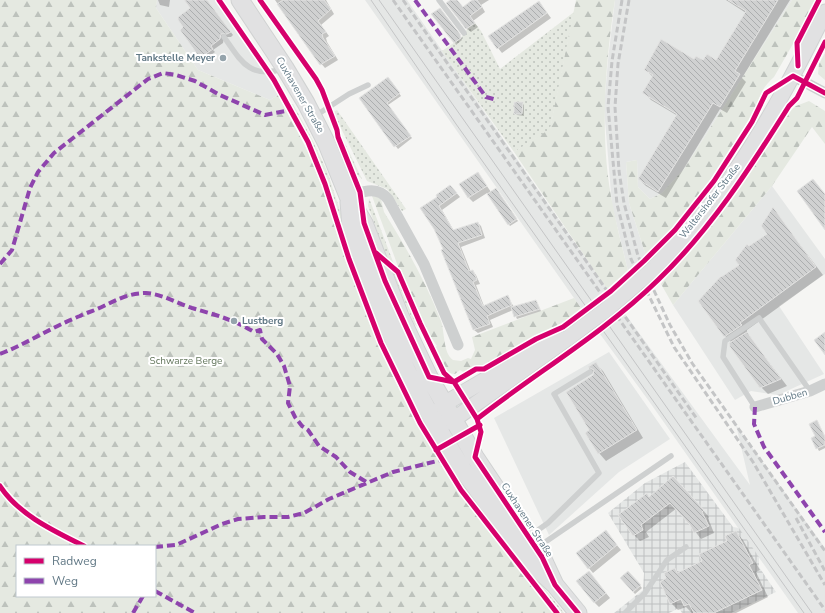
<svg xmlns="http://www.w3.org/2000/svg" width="825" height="613" font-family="'Nunito Sans',sans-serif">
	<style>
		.built { fill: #e5e7e6 }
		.industrial { fill: url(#industrial-grid) }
		.green { fill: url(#green-dots) }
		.forest { fill: url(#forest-firs); fill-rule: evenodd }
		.shadow { fill: #0003 }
		.building { fill: url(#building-back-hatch); stroke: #e4e4e3 }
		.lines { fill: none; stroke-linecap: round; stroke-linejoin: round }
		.secondary-casing { stroke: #d0d2d3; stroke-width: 17 }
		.primary-casing { stroke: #d0d2d2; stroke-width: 19 }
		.lane { stroke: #ced0d0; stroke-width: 5.5 }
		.street { stroke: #ced0d0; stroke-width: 11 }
		.secondary { stroke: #e1e1e2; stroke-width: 15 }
		.primary { stroke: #e1e1e2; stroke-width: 17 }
		.tram { stroke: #c4c5c6; stroke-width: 1 }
		.rail { stroke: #c4c5c6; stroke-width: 3; stroke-dasharray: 6 3; stroke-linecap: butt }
		.secondary-bridge-casing { stroke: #d0d2d3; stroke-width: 17; stroke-linecap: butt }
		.secondary-bridge { stroke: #e1e1e2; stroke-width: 15 }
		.quiet { stroke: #8e44ad; stroke-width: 4; stroke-dasharray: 8 4; stroke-linecap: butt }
		.cycleway-casing { stroke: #fff; stroke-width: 8 }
		.cycleway { stroke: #d6006c; stroke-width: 5 }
		.poi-dot { fill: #95a4ac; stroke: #fff; stroke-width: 1.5 }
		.labels { text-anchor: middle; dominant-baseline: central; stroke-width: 4; stroke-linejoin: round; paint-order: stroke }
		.poi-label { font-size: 10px; font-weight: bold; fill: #627986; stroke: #fff; text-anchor: end }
		.street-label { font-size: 10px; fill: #627986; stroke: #fff }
		.park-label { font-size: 10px; fill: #65785e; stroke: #fff }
	</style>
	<defs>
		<pattern id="industrial-grid" width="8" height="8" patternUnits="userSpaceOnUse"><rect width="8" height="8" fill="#e5e7e6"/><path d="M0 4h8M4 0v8" fill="none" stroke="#bdc0c0"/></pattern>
		<pattern id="green-dots" width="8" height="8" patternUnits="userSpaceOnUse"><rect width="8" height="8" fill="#e5e9e1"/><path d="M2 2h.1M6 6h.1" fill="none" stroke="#bdc2bc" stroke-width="1.8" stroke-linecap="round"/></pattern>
		<pattern id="forest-firs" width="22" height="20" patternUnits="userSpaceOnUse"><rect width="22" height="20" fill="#e5e9e1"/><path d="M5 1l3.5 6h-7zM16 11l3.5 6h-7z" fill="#bdc2bc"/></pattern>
		<pattern id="building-back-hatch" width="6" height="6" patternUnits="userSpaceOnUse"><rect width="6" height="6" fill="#d0d1d1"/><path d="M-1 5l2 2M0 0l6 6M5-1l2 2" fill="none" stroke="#acaeaf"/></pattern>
	</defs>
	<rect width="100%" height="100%" fill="#f5f5f3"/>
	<!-- built -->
	<path class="built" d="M157,0H216L249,47L278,95L270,100L198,70L156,8Z
		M365,0H407L607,289L750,485L736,425L825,548V613H798L651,404L581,308Z
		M615,0H792L684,169L662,193L650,199L638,187L637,160L626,162L629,203L646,256L628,271L612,205L604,108L608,60Z
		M772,186L825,259V274L779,306L824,374L778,395L751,391L735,400L673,305Z
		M609,352L670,439L619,472L549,535L494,418Z"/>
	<!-- industrial -->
	<path class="industrial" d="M685,462L733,527L739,528L759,557V567L776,592L731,613H682L679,608L669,613H614L643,590L644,573L608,513L645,483Z"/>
	<!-- green -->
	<path class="green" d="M574,12L550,130L514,152L442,51L461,38L468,28L475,23L481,31L500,69Z
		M290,104H293L312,139L327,171L365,286L438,442H434C407,391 383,341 363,287C349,249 339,209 324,172C315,148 303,126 290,104Z
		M337,110L406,209L402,211L387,189L367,181L333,112Z
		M341,135L362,179L356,174L339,136Z
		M369,198L395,267L388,261L368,206Z
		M391,268L397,274L421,330L414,324Z
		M483,513L498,529L564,613H559L481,515Z"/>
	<!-- forest -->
	<path class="forest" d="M0,0H157L156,8L198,70L270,100L278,95L314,163L367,313L391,369L444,470L456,489L555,613H0ZM17,546H155V596H17Z
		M576,0H615C605,64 599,142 613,206C617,228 623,250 628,271L607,289L514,152L550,129Z
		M792,0H818L774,77C767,83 758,94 759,104L733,148L686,213L646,256L629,203L626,162L637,160L638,187L650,199L662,193L684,169Z
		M825,53V80L818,74L819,64Z
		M809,101L825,111V144L812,127L772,186L673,305L661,284L735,195L788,113L796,106Z
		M372,196H376L381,199L384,212C406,247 426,282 441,321C445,333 443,353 453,360L461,361L468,358L471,359L475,350L472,337L574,298L581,308C571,325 549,328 534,337C517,347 500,357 484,368H475L465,373L460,370L455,374L447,373L434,348L437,346L429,334L427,335L406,288Z"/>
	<!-- shadow -->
	<path class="shadow" d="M158,0H170L169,7L160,5Z
		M187,0H207L233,35L231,37H224L223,43L213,50L215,52L204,60L185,27L191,8Z
		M275,0H326L334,14L321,25L329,36L326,38L327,42L338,60L325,68L308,48Z
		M452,0H457L463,8L474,0H489L481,5L485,12L473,21L478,27L471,32L467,29L448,3Z
		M726,0H790L742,78L746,82L727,113L720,109L666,198L646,186L639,179L678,116L651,100L644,92L653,77L646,70L694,61H716L746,13Z
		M539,2L551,18L502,53L498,48Z
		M442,11L461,37L462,40L456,45Z
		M391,81L401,96L388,105L412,138L398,149L360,99Z
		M522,103L524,105V116L517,115L515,113Z
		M478,173L491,192L497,191L518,221L510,226L487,193L473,202L469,198Z
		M454,190L460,197L442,210L454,231L478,223L481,226L485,238L461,247L471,272L473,271L476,275L480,284L476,285L484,306L507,296L514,307L536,301L541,311L517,319L513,310L490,320L493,327L478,333L474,330L442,251L445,250L435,229L422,209Z
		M773,209L823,275L747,330V333L787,386L768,394L761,387L732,343L725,336L740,265L750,247L768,234Z
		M596,364L603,371L643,438L606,461L599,453L590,431L595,375L589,368Z
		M817,421L825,436V448L819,451L812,438L816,437Z
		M679,483L709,517L708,518L714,533L701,539L677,508L646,532L649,537L640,541L634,535L650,498Z
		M606,532L621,550L593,573L577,554Z
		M736,532L743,540L760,570L756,572L768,597L736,613H692L686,607L678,610L671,603L668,579L674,569L679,573L704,561L728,541Z
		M589,572L610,598L599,607L594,602Z
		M628,572L642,588L635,594L621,578Z"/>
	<!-- building -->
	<path class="building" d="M184,0H207L231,32L227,34H221L220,39L211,46L213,49L200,58L180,30L183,27L178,20V17L190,8Z
		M283,0H324L331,9L318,21L326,32L322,34L323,38L335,56L320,65L277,4Z
		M450,0H457L463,7L472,0H477L482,7L470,16L475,23L466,29L446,3Z
		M728,0H778L735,71L740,74L720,107L713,103L658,192L638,179L677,114L642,93L653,75L644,70L661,39L694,59L696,56L703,60L707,54L716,60L746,11Z
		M539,1L547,13L497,49L488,36Z
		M440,8L460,34L461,38L454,43L431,14Z
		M388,77L400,93L387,103L411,136L394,147L359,98Z
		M514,102H523L522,114H514Z
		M478,172L487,186L468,198L459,184Z
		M813,179L825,194V230L797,191Z
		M450,185L457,193L439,206L453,230L478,222L482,235L458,243L469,271L473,270L477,280L473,282L483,306L508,295L512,305L487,316L490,324L473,330L441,250L443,249L434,229L420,208L437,197L436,195Z
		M496,188L517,219L508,225L487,194Z
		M773,207L816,267L740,323L742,325L724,337L698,301L721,276V277L739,265L735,260L747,244L749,246L767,234L761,226Z
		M536,300L540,309L514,317L511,307Z
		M747,332L781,379L760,388L730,347L729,343Z
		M825,332V355L814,340Z
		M596,362L637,430L598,454L585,433L589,430L566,392L593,375L594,370L588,367Z
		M817,420L825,437V445L816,449L811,438L815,436L809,424Z
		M673,476L704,510L702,512L709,526L694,533L690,525L670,503L641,525L643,530L633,536L618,515L647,493L649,497Z
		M606,530L617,545L588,569L576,553Z
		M736,531L753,563L749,565L762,590L714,613H694L689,604L684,606L681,599L670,604L660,582L666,578L664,573L675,568L677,573L702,561L699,554L727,541L725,536Z
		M589,571L606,593L594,603L576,581Z
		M628,571L641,585L633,592L620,578Z"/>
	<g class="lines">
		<!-- secondary casing -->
		<g class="secondary-casing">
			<path id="secondary" d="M651,271C680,241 708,210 732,176C768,124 797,68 825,12
				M568,338L453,420L442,424L434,422L436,414L444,404L536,350Z"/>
		</g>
		<!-- primary casing -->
		<g class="primary-casing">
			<path id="primary" d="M240,0L285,68L306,103L327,144L348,196L364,223L400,316L429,377L475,457L542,557L555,585
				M349,202L351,227L377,301L407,371L434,422L463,470L533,565L555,585L578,613"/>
		</g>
		<!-- lane -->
		<path class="lane" d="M439,0L464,33
			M224,37C241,61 249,79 283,69
			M315,116L349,94L368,85
			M755,407L723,357L725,341L759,318L810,391
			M531,535L548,523L599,473L554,394L590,372
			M538,547L671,456
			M625,613L645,593L667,560L686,547"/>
		<!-- street -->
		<path class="street" d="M793,76L825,93
			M348,196C362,192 377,185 388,199L424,264L458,345
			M755,407L810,391L825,384"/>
		<!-- secondary -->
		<use href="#secondary" class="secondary"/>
		<!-- primary -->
		<use href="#primary" class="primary"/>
		<!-- tram -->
		<path class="tram" d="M371,0L456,124L804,613
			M379,0L812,613"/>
		<!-- rail -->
		<path class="rail" d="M393,0L825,610
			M403,0L697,419
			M622,0L612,61L608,107L617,204L631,259L674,347L753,462L825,585
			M629,0L618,64L615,107L619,171L624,203L638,256L670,325L692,363L825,551
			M796,518L825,571"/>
		<!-- secondary-bridge casing -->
		<g class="secondary-bridge-casing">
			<path id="secondary-bridge" d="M568,338L607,309L651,271"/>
		</g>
		<!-- secondary-bridge -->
		<use href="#secondary-bridge" class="secondary-bridge"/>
		<!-- quiet -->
		<path class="quiet" d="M415,0L486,97L497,100
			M0,264L12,250L30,188L38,172L54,153L148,79L163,73L176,75L195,81L220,95L265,115L290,110
			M0,354C28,343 52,327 80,316C85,313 91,312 97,309C113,302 127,293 146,293C162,294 176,303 192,308C213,314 235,320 254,332L260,330L262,339L277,354L284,366L290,386L288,403L295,417L302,426L308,430L319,446L336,457L350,472L368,483
			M755,407L754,424L764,447L825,532
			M155,547L176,545L222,524L238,519L264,517H288L304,513L329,499L393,472L441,460
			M155,591L195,613
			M133,613L143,596"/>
		<!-- cycleway casing -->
		<g class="cycleway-casing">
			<path id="cycleway" d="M219,0L274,80L308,142L325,184L349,259L381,343L420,423L461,490L557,613
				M260,0L316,79L322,90L337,130L338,137L360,192L364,223L385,281L429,377L454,382L476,369H484L536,339L563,327L611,291L644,261L675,230L714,181L752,122L766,93L793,76L825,93
				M798,66L797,43L819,0
				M376,253L398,272L420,323L444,373L454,382L477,419L481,432L475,457L542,557L555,585L578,613
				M477,419C537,372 604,333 658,280C711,229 750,168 789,106L797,98L825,42
				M436,450L480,425
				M0,486C19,515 54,531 84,546"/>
		</g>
		<!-- cycleway -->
		<use href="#cycleway" class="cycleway"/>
	</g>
	<!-- markers -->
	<g class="poi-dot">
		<circle cx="223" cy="58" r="4"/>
		<circle cx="234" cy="321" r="4"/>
	</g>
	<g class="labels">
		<!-- poi labels -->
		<g class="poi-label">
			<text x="215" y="58">Tankstelle Meyer</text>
			<text x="242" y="321" text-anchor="start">Lustberg</text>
		</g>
		<!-- street labels -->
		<g class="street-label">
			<text transform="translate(300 95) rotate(60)">Cuxhavener Straße</text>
			<text transform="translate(710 201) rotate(-52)">Waltershofer Straße</text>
			<text transform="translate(790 397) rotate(-16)">Dubben</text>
			<text transform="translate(527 520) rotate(57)">Cuxhavener Straße</text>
		</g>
		<!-- park labels -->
		<g class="park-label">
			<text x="186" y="361">Schwarze Berge</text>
		</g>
	</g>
	<!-- legend -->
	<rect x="16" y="545" width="140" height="52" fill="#ffffff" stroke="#c0c9cf"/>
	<rect x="24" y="558" width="20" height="6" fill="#d6006c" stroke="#c0c9cf"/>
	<text x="52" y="565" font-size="12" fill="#627986">Radweg</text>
	<rect x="24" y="578" width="20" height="6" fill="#8e44ad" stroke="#c0c9cf"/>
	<text x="52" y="585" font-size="12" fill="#627986">Weg</text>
</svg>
